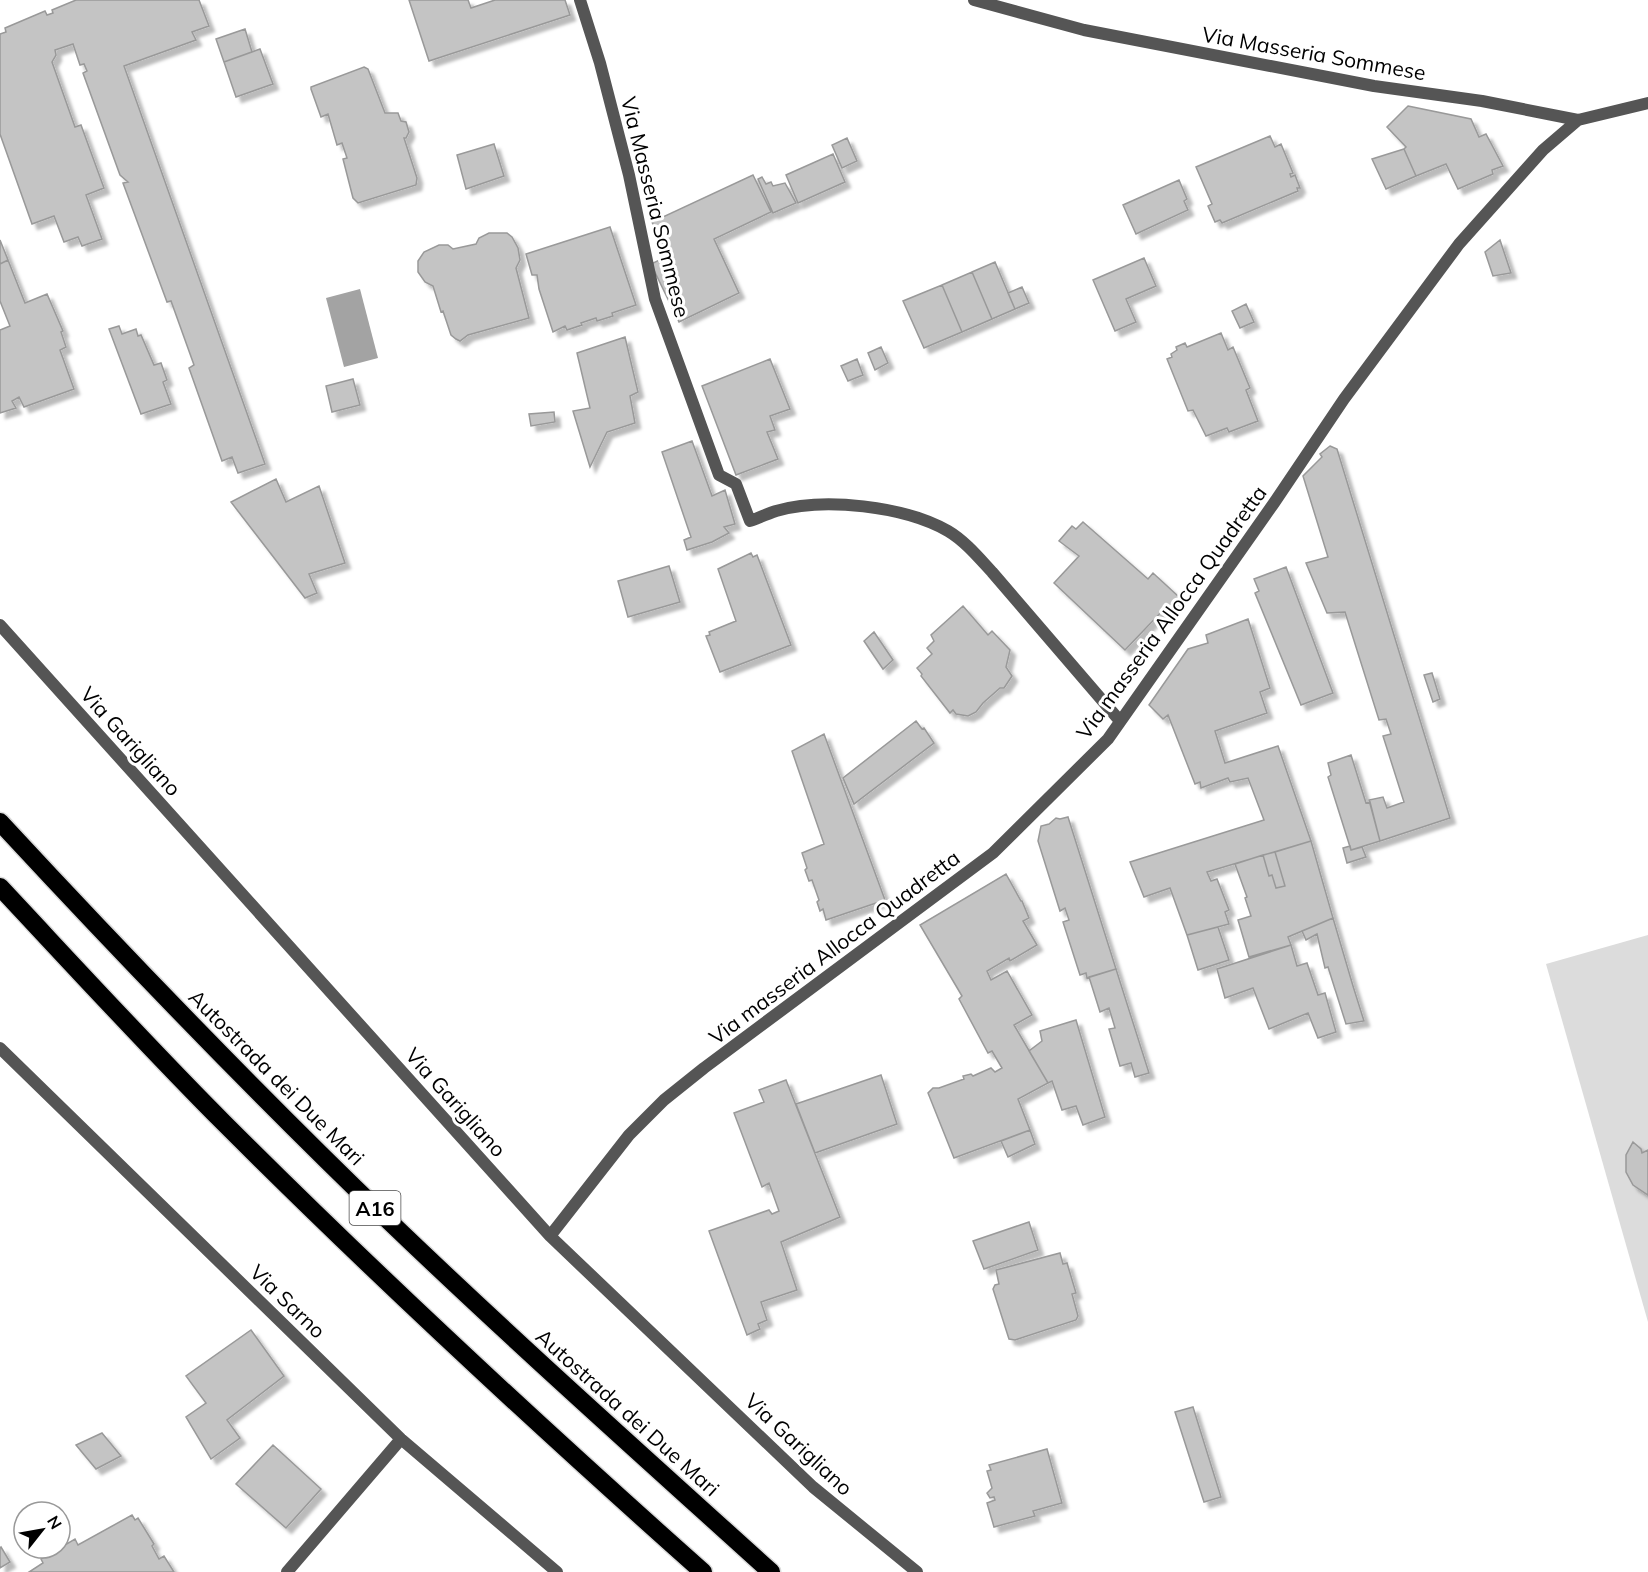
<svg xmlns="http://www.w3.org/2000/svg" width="1648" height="1572" font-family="Mulish,sans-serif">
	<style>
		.green { fill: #dcdcdc }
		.water { fill: #a3a3a3 }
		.building { fill: #c4c4c4; stroke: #999; stroke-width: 1.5; filter: url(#shadow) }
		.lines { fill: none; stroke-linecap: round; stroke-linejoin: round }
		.highway-casing { stroke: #dbdbdb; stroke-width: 21 }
		.street { stroke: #555; stroke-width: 12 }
		.highway { stroke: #000; stroke-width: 18 }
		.labels { text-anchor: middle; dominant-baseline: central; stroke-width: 6; stroke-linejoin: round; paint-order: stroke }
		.shield { fill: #fff; stroke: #4c4c4c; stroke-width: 1.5 }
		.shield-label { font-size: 20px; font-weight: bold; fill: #000 }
		.street-label { font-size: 21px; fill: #000; stroke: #fff }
	</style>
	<defs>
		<filter id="shadow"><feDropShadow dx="5.5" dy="5.5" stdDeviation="1.5" flood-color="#0004"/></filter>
	</defs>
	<rect width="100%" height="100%" fill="#fff"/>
	<!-- green -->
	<path class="green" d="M1648,935V1322L1546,964Z"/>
	<!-- water -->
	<path class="water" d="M360,289L378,358L344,367L326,298Z"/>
	<!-- building -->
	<path class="building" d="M76,0H199L209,26L192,32L196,40L124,66L265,464L238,473L232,457L222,461L189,368L194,365L171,301L167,302L123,183L128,182L120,175L83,73L87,71L84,64L80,65L73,44L55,50L56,55L52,62L75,127L81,125L104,188L86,195L102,239L82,246L78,237L64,242L54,216L32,224L0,134V34L6,32L5,28L45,11L47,15L53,13L52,10Z
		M409,0H468L471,8L495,0H565L570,15L429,61Z
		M245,29L252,52L224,62L216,39Z
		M260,49L273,84L236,97L224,62Z
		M364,67L368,69L385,113H398L401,121L406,122L409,132L406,138H404L417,178L416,185L358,203L353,198L343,159L347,158L342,143L337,145L328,114L321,117L311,89V87Z
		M1408,106L1471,119L1479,137L1486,134L1503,166L1492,170L1493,174L1458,189L1446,164L1416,176L1404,149L1406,147L1387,127Z
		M1270,136L1275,147L1281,144L1293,173L1290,174L1291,177L1295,175L1300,188H1297L1298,191L1222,223L1220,220L1215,222L1208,206L1212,204L1196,167Z
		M847,138L857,161L842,168L832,145Z
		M494,144L504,176L466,189L457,155Z
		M1404,149L1416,176L1386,189L1372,159Z
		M833,154L845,182L798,203L786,175Z
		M753,175L771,212L714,239L739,293L679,322L651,264L668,256L652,222Z
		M762,177L766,184L771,182L773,186L785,183L796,203L773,213L758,179Z
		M1179,180L1187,199L1184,201L1188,210L1136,234L1123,205Z
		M610,227L636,305L612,313L613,316L597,321L596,318L581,323L582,325L567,330L565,326L553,332L539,289L537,275H532L526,254Z
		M489,233H507L512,237L518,248L520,260L516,268L529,318L468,335L460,341L456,339L451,335L443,311L441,312L433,286L425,282L418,272V261L424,252L439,245H448L453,249L476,244L479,238Z
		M0,240L8,260L0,264Z
		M1500,240L1511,273L1493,276L1485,252Z
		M1144,258L1156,286L1126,299L1136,322L1115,331L1093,280Z
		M8,260L25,303L47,294L63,331L61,332L66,347L60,350L74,389L24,407L19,397L12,401L16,408L0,413V330L10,326L0,301V264Z
		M995,262L1015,309L992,319L972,272Z
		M972,272L992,319L962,332L942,285Z
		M942,285L962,332L924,348L903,301Z
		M1022,287L1029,303L1015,309L1008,293Z
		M1246,304L1254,322L1240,328L1232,311Z
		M119,326L122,334L136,329L138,336L141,335L154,365L161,363L167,380L163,382L171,404L141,414L109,329Z
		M1221,333L1228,350L1233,347L1250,388L1246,390L1258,421L1229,432L1227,428L1206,436L1193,410L1188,411L1167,359L1172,357L1171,354L1177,350L1176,347L1185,343L1187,347Z
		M625,337L638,392L630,396L635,423L607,432L590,467L573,411L590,408L577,353Z
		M881,347L888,363L875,370L868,353Z
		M770,359L790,409L770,416L775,430L767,432L778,459L736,475L702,386Z
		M857,359L863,375L848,381L841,366Z
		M353,379L360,405L332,412L326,386Z
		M554,412L555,422L531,426L529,414Z
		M692,441L712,496L725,490L735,524L724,527L729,533L712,542L687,550L684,540L691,537L662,452Z
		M1330,446L1337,449L1450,818L1380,841L1369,800L1383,797L1387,808L1404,802L1383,736L1391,734L1386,719L1379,720L1345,612L1327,613L1306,563L1328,557L1303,476L1322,457L1320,454Z
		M276,479L286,502L319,486L345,563L309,574L317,593L305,598L231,502Z
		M1083,522L1148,579L1153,573L1179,597L1168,607L1167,606L1125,650L1054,583L1079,556L1059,541L1072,526L1076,529Z
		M751,553L753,557L757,555L791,645L720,672L706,636L710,635L709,632L736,621L718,569Z
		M669,566L680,602L628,617L618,581Z
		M1286,567L1333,693L1301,705L1255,593L1259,591L1254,579Z
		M963,606L988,635L992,631L1010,650L1006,667L1012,676L1004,688H1000L983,703L976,712L968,716L956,714L953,710L950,713L921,676L922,674L917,668L932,654L927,648L934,641L931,635Z
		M1248,619L1270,688L1260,692L1267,713L1215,731L1225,763L1278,746L1311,841L1207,872L1211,881L1217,879L1229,910L1225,912L1229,924L1187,935L1170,888L1144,897L1130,862L1264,820L1248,778L1230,782L1228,778L1201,788L1200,782L1195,784L1168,715L1163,719L1149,705L1188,649L1208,643L1206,635Z
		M874,632L893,660L883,669L864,641Z
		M1432,673L1440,699L1433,702L1424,675Z
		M916,721L922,729L924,728L934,743L854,804L843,778Z
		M824,734L885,900L826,920L823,909L820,911L817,902L819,900L812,880L809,881L805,870L807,868L802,853L824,844L792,751Z
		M1351,755L1366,803L1370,802L1380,841L1351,850L1328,777L1331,775L1328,763Z
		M1068,817L1116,969L1087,978L1086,973L1080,975L1063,922L1069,920L1065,908L1060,911L1038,841L1041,826L1049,824L1056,818L1060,819Z
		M1311,841L1333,918L1288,937L1291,945L1249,957L1238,920L1251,916L1245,898L1247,897L1235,864L1263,855L1269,876L1272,875L1276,888L1285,886L1275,852Z
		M1350,846L1351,850L1362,847L1366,857L1347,863L1343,848Z
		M1275,852L1285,886L1276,888L1272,875L1269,876L1263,855Z
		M1006,874L1021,901H1022L1029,918L1023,921L1037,945L1010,961L1009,958L987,971L991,980L1007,971L1032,1015L1014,1025L1048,1083L1018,1099L1030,1130L954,1158L928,1093L933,1088H939L964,1079L963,1076L971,1074L973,1076L991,1068L995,1072L1002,1068L992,1051L988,1053L959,999L962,996L920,925Z
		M1333,918L1353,986L1364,1021L1346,1024L1328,967L1325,968L1317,934L1306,940L1302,931Z
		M1218,927L1229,960L1198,970L1187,935Z
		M1291,945L1297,966L1307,963L1318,995L1325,993L1336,1032L1318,1038L1308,1013L1269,1029L1253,988L1225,998L1217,969Z
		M1116,969L1149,1073L1135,1077L1131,1063L1120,1066L1109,1029L1115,1028L1109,1008L1100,1012L1089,977Z
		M1076,1020L1105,1117L1083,1125L1076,1106L1062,1110L1052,1081L1048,1083L1029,1051L1042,1041L1040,1031Z
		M881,1075L897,1124L815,1153L796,1104Z
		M786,1080L840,1217L781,1242L797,1290L761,1302L767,1320L758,1324L760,1329L747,1335L709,1231L769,1210L772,1214L779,1211L769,1183L762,1187L734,1113L764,1102L759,1090Z
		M1030,1130L1035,1144L1008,1157L1001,1141Z
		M1633,1142L1641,1149L1642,1153L1648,1150V1195L1633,1185L1626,1172V1155Z
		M1029,1222L1038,1250L984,1269L973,1241Z
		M1060,1253L1063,1264L1067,1263L1076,1293L1072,1294L1078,1316L1076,1320L1015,1340L1009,1339L993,1289L995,1285L999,1284L996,1270Z
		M251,1330L284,1376L227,1420L240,1438L211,1459L186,1417L206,1403L186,1376Z
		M1193,1407L1221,1497L1204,1502L1175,1412Z
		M102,1433L121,1456L96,1469L76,1445Z
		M273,1445L321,1489L286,1528L236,1484Z
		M1047,1449L1062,1503L1033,1511L1035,1516L994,1527L987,1503L995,1500L994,1497L990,1498L987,1493L992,1488L987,1471L991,1470L989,1465Z
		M132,1515L135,1520L138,1518L154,1544L152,1546L159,1559L164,1556L174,1572H29L43,1563L41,1559L75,1539L78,1545Z
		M1,1547L10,1562L0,1568V1548Z"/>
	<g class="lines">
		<!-- highway casing -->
		<g class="highway-casing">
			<path id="highway" d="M0,822C126,958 255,1092 389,1221C514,1341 643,1456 771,1572
				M0,887C74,966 148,1047 224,1123C379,1278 540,1427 703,1572"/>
		</g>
		<!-- street -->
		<path class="street" d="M580,0L600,63L629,175L655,299L719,475L736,484L750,521C758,518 767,514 776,511C824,497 904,506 948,531C965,541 979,558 992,572L1120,721
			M974,0L1084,30L1374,86L1482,101L1578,120L1648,103
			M0,625L550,1236L813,1487L917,1572
			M0,1048L401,1439L557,1572
			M550,1236L629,1135L664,1100L704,1068L993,853L1108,739L1274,503L1344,399L1459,244L1543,150L1578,120
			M287,1572L401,1439"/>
		<!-- highway -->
		<use href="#highway" class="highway"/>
	</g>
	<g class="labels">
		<!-- shield labels -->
		<rect class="shield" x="349.5" y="1191" width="51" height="34" rx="4.5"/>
		<g class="shield-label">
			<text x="375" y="1208">A16</text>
		</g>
		<!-- street labels -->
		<g class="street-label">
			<text transform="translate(1314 53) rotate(10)">Via Masseria Sommese</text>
			<text transform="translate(656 207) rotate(76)">Via Masseria Sommese</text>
			<text transform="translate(1171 612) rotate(-54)">Via masseria Allocca Quadretta</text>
			<text transform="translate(131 741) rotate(48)">Via Garigliano</text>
			<text transform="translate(834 947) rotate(-37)">Via masseria Allocca Quadretta</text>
			<text transform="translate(277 1077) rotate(45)">Autostrada dei Due Mari</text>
			<text transform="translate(456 1102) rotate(48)">Via Garigliano</text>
			<text transform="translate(288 1301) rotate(44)">Via Sarno</text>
			<text transform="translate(628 1412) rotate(42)">Autostrada dei Due Mari</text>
			<text transform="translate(799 1444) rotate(43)">Via Garigliano</text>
		</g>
	</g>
	<!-- north arrow -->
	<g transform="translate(42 1530) rotate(59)"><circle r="28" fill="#ffffff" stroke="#999999" stroke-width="1.5"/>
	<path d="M0-4.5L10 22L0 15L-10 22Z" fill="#000000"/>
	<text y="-9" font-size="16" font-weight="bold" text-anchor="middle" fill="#000000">N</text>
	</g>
</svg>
